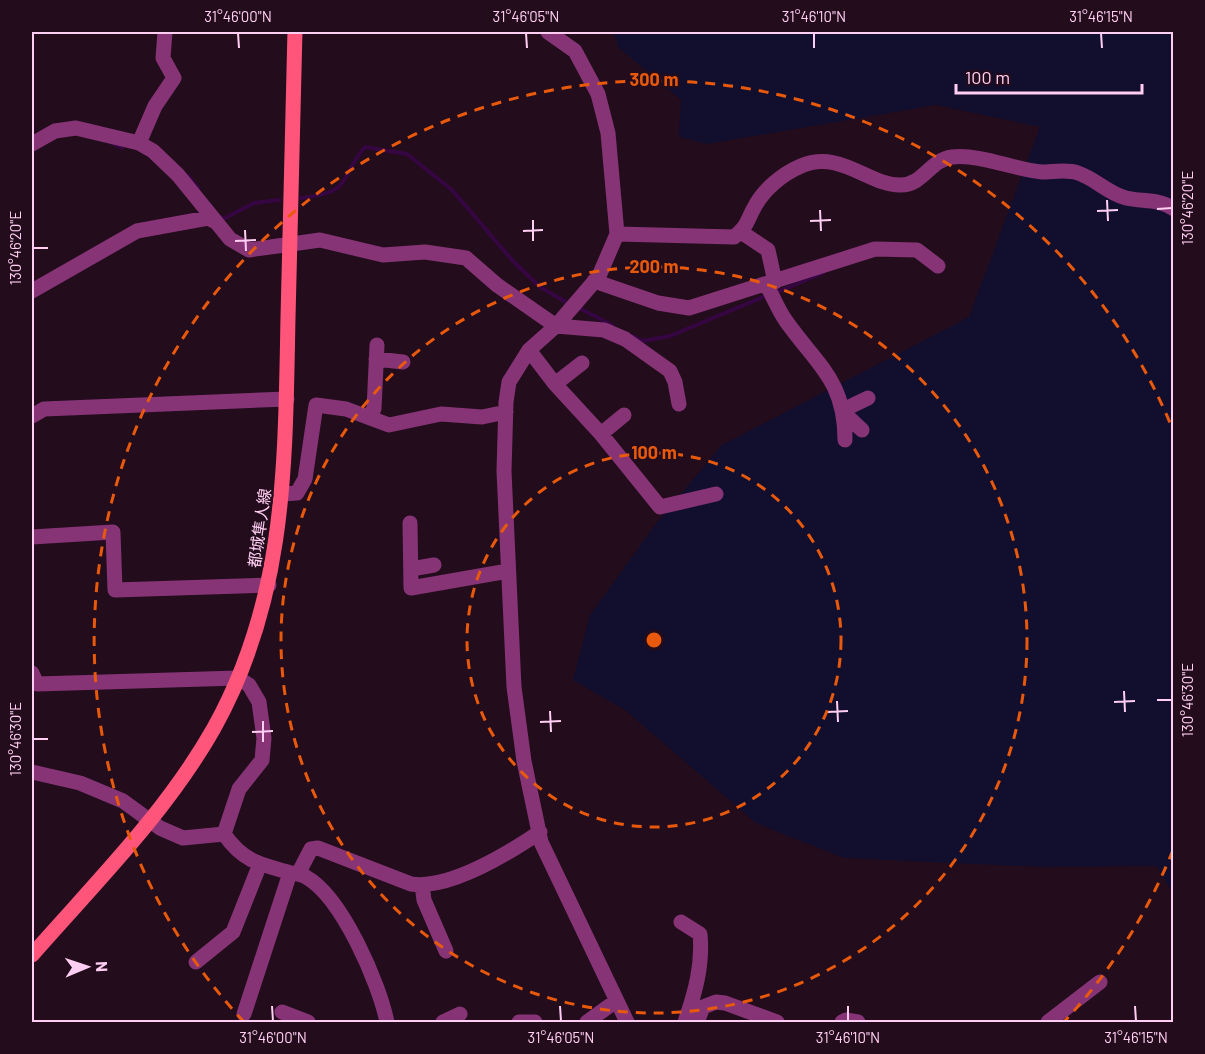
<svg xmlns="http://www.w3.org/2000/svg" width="1205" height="1054" font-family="Barlow,'Noto Sans JP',sans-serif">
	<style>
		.green { fill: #120f2e }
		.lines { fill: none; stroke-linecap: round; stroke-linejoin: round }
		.stream { stroke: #360643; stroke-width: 4 }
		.minor { stroke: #863476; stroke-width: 15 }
		.major { stroke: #ff557b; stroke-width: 15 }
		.ticks { fill: none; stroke: #ffcef2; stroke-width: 2 }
		.ring { fill: none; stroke: #e8590c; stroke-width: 3; stroke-dasharray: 10 8 }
		.labels { text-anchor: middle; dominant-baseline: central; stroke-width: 4.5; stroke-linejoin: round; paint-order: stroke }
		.street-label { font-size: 16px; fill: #ffcef2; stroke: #230c1c }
		.centre { fill: #e8590c; stroke: #230c1c; stroke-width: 3 }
		.ring-label { font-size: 18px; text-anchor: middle; font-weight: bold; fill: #e8590c; stroke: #230c1c; stroke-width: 4.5; stroke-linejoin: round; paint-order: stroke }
		.neatline { fill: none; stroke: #ffcef2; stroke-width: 2 }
		.ticks-label { font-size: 15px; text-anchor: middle; fill: #ffcef2 }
	</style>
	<rect width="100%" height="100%" fill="#230c1c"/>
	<!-- green -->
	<path class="green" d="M613,32H1173V893L1156,866L1042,867L844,858L756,823L625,710L573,680L590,615L655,525L722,445L969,317L1040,127L936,105L707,144L679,137L681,100L619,48Z"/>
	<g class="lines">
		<!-- stream -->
		<path class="stream" d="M112,143L122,148
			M187,175L198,188
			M301,198C354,192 337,180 365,147L407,154L452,190L513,261L540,287L566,302
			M221,217L223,219L254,203L279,200
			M775,293L823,273
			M579,308L612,325
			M632,336L643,341L670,336L768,295"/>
		<!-- minor -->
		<path class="minor" d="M548,32L575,51L598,94L608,133L617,234L599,276L556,326L529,350L509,382L506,402L504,471L514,687L524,761L541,842L627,1022
			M139,143L155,106L174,78L163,58L165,32
			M32,144L55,131L76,128L139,143L153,151L178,175L230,239L249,250L320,240L383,255L425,252L466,258L497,285L556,326L604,330L625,339L670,371L675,382L679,404
			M741,232L768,250L775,282
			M617,234L734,237C748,226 746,222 754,208C763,190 782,174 801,166C840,149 869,186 901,185C923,185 930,160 952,157C981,154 1012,169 1042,172C1053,172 1067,169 1078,173C1096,179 1107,193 1126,198C1144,202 1157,198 1174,209
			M594,281L658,303L689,308L875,249L917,250L938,266
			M766,284C773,296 778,310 786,321C817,365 845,380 845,440
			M32,291L137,231L208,218L214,221
			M529,350L555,384L601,434L660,507L716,494
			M376,359L403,362
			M555,384L582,363
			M843,410L868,398
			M845,414L862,430
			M32,416L44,409L287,399
			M368,417L374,409L377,345
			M601,434L624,415
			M283,494L297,493L305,479L316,405L346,409L389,425L441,414L482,417L506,412
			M410,523L411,588L508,571
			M32,537L113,532L115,590L269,585
			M411,569L434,565
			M32,673L37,684L238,678L249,685L259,702L264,738L262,760L239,789L224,834C242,860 258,864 288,872C294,874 301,874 306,877C342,897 379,983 387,1022
			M32,772L80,783L123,801L160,828L183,838L224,834
			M298,874L311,849L318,848L411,884C449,890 509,853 540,832
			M422,885L424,900L446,951
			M681,922L700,934C703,965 695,993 685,1022
			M196,962L233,932L260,864
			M282,1012L308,1022
			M244,1014L290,873
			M443,1022L460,1014
			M519,1022H535
			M587,1022L616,1001
			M697,1022L703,1007L716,1002L725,1003L777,1022
			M842,1022L846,1020L858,1022
			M1048,1022L1100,982"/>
		<!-- major -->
		<path class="major" d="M32,955C95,883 166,813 214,728C287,597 285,463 288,318C290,222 292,127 295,32"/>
	</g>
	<!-- ticks -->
	<path class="ticks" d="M238,33L239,48M526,33L527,48M814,33V48M1101,33L1102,48M1107,200L1108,221M1157,209L1172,208M820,210L821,231M1097,211L1118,210M533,220V241M810,221L831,220M245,230L246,251M523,231L543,230M235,241L256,240M33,248H48M1124,691L1125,712M1157,700H1172M837,701L838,722M1114,702L1135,701M550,711L551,732M827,712L848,711M263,721V742M540,722L561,721M252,732L273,731M33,739H48M272,1006L273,1021M560,1006L561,1021M848,1006V1021M1135,1006L1136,1021"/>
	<!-- distance rings -->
	<g class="ring">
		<circle cx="654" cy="640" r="187"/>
		<circle cx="654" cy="640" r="373"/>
		<path d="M1173 850A560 560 0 0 1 1064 1022M244 1022A560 560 0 1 1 1173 430"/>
	</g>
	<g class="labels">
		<!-- street labels -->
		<g class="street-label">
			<text transform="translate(259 528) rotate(-82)">都城隼人線</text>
		</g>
	</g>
	<circle cx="654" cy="640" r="9" class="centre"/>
	<g class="ring-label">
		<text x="654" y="86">300 m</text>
		<text x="654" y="273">200 m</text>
		<text x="654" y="459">100 m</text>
	</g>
	<!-- border -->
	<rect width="1205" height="1054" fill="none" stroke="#230c1c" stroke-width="66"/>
	<!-- north arrow -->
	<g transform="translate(87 967) rotate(88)" stroke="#230c1c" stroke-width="4.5" paint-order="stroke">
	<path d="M0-4.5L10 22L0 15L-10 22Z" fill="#ffcef2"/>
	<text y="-9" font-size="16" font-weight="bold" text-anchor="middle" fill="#ffcef2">N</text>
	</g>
	<!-- scale -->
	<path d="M956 84v9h186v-9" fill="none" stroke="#ffcef2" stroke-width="3"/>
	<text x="965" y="84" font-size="18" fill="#ffcef2" stroke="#230c1c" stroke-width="4.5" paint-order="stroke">100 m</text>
	<rect x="33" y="33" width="1139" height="988" class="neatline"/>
	<g class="ticks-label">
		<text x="238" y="22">31°46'00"N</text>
		<text x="526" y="22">31°46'05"N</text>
		<text x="814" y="22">31°46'10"N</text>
		<text x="1101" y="22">31°46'15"N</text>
		<text transform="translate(1188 208) rotate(-90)" y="5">130°46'20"E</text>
		<text transform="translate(16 248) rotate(-90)" y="5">130°46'20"E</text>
		<text transform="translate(1188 700) rotate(-90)" y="5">130°46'30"E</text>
		<text transform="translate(16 739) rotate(-90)" y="5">130°46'30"E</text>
		<text x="273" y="1043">31°46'00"N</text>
		<text x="561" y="1043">31°46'05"N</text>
		<text x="848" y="1043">31°46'10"N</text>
		<text x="1136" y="1043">31°46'15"N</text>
	</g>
</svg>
